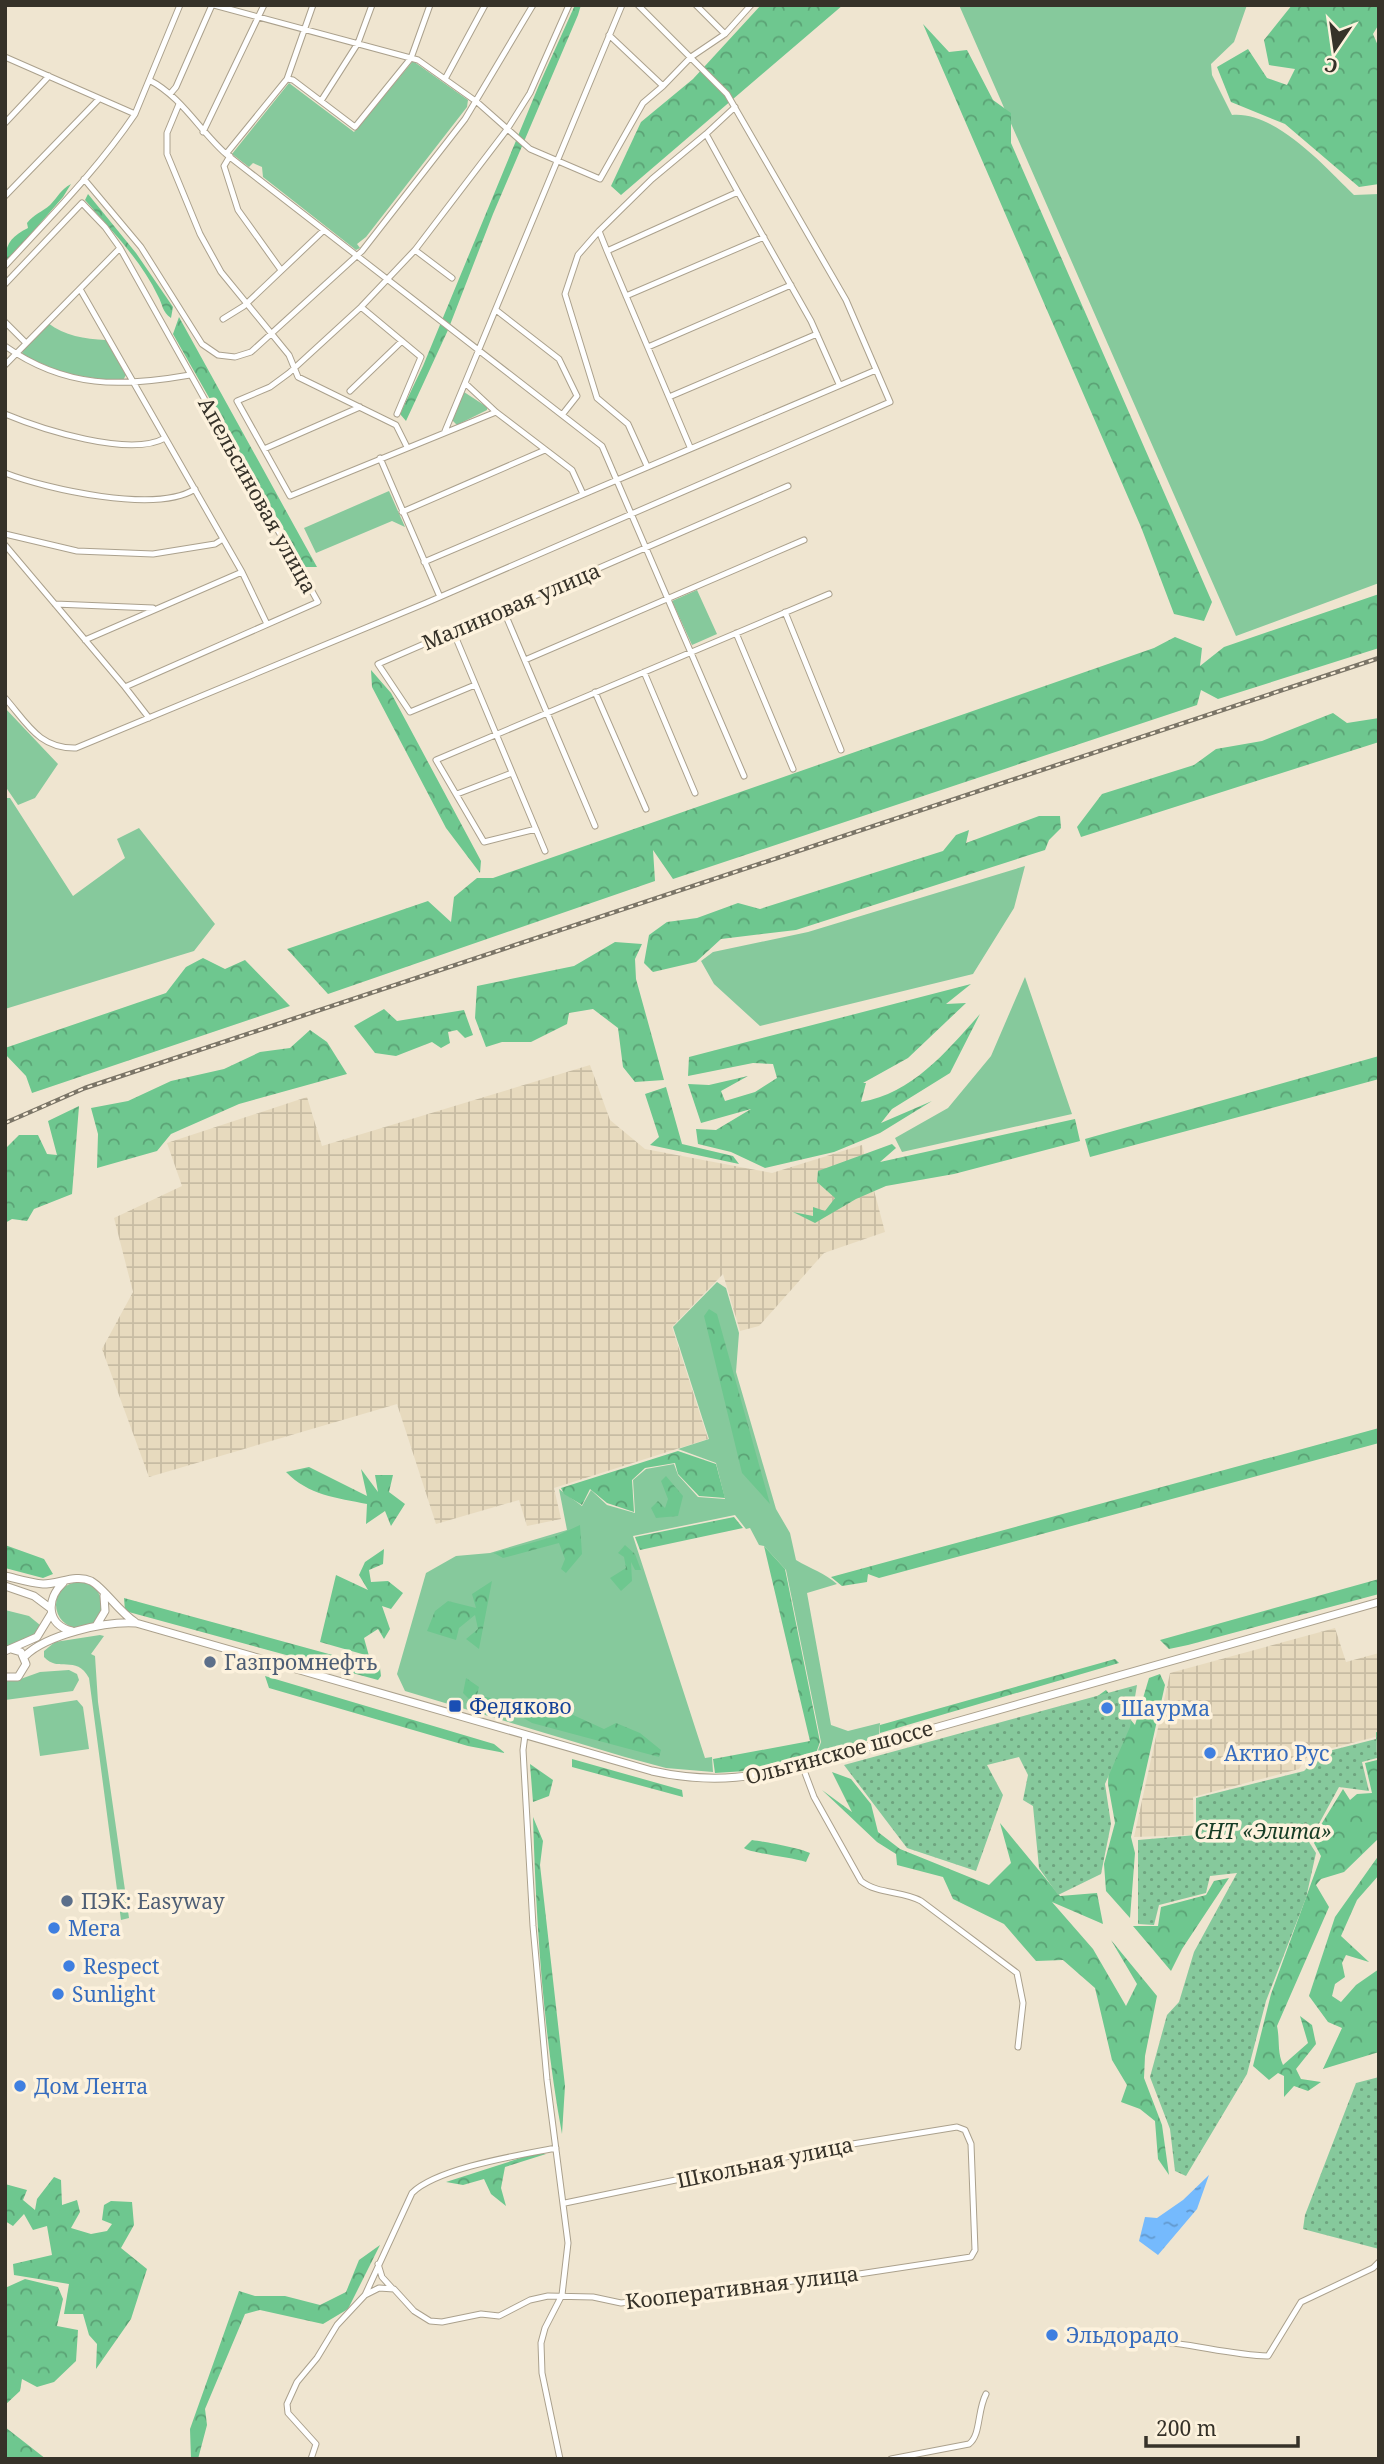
<svg xmlns="http://www.w3.org/2000/svg" width="1384" height="2464" font-family="'Noto Serif',serif">
	<style>
		.industrial { fill: url(#industrial-grid) }
		.green { fill: #86c99c }
		.forest { fill: url(#forest-crowns) }
		.garden { fill: url(#garden-dots) }
		.water { fill: url(#water-ripples) }
		.lines { fill: none; stroke-linecap: round; stroke-linejoin: round }
		.minor-casing { stroke: #aba18d; stroke-width: 7 }
		.secondary-casing { stroke: #aba18d; stroke-width: 9 }
		.minor { stroke: #fff; stroke-width: 5 }
		.secondary { stroke: #fff; stroke-width: 7 }
		.rail-casing { stroke: #7b7567; stroke-width: 4.5 }
		.rail { stroke: #fdf2dd; stroke-width: 2; stroke-dasharray: 5; stroke-linecap: butt }
		.service-dot { fill: #5c6f8a; stroke: #fdf2dd; stroke-width: 2.5 }
		.transit-dot { fill: #1a4fb4; stroke: #fdf2dd; stroke-width: 2.5 }
		.shop-dot { fill: #3f7fe0; stroke: #fdf2dd; stroke-width: 2.5 }
		.labels { text-anchor: middle; dominant-baseline: central; stroke-width: 7; stroke-linejoin: round; paint-order: stroke }
		.street-label { font-size: 21px; fill: #363229; stroke: #fdf2dd }
		.service-label { font-size: 21px; fill: #4e5e75; stroke: #fdf2dd; text-anchor: start }
		.transit-label { font-size: 21px; fill: #164399; stroke: #fdf2dd; text-anchor: start }
		.shop-label { font-size: 21px; fill: #366cbe; stroke: #fdf2dd; text-anchor: start }
		.park-label { font-size: 21px; font-style: italic; fill: #163c25; stroke: #fdf2dd }
	</style>
	<defs>
		<pattern id="industrial-grid" width="8" height="8" patternUnits="userSpaceOnUse" patternTransform="scale(1.75)"><rect width="8" height="8" fill="#e7dabe"/><path d="M0 4h8M4 0v8" fill="none" stroke="#c7bca3"/></pattern>
		<pattern id="forest-crowns" width="20" height="18" patternUnits="userSpaceOnUse" patternTransform="scale(1.75)"><rect width="20" height="18" fill="#6ec78f"/><path d="M2 6a3 3 0 1 1 6 0M12 15a3 3 0 1 1 6 0" fill="none" stroke="#5ba275"/></pattern>
		<pattern id="garden-dots" width="8" height="8" patternUnits="userSpaceOnUse" patternTransform="scale(1.75)"><rect width="8" height="8" fill="#86c99c"/><path d="M2 2h.1M6 6h.1" fill="none" stroke="#6ea47f" stroke-width="1.8" stroke-linecap="round"/></pattern>
		<pattern id="water-ripples" width="26" height="14" patternUnits="userSpaceOnUse" patternTransform="scale(1.75)"><rect width="26" height="14" fill="#75bafd"/><path d="M2 4q2-2 4 0t4 0M15 11q2-2 4 0t4 0" fill="none" stroke="#6198cd"/></pattern>
	</defs>
	<rect width="100%" height="100%" fill="#efe5d0"/>
	<!-- industrial -->
	<path class="industrial" d="M590,1065L610,1120L645,1149L772,1173L862,1145L885,1232L824,1253L759,1326L740,1331L723,1274L672,1327L708,1439L554,1488L561,1519L527,1526L519,1500L436,1524L397,1404L149,1477L102,1349L133,1292L114,1218L182,1186L167,1143L307,1097L322,1146Z
		M1335,1628L1346,1662L1379,1653V1736L1309,1754L1299,1769L1193,1797L1194,1835L1134,1837L1170,1673Z"/>
	<!-- green -->
	<path class="green" d="M959,5H1247L1234,42L1211,64L1212,75L1232,115C1276,111 1325,167 1354,195L1379,194V583L1236,636Z
		M413,61L468,100L467,107L366,237L357,244L360,248L356,250L263,177L262,167L253,163L249,167L232,154L289,83L354,132Z
		M48,323C65,336 84,339 106,340L126,375L122,382L66,374L24,356L21,350Z
		M464,392L487,407V410L457,425L452,420Z
		M389,491L405,527L392,521L316,553L304,528Z
		M697,590L717,634L692,645L672,601Z
		M5,708L58,764L35,798L18,805L5,786Z
		M5,798H10L73,896L125,858L117,839L139,828L215,924L194,951L5,1009Z
		M1025,866L1014,908L973,974L760,1026L714,984L701,961L713,952L808,932Z
		M1025,977L1072,1114L902,1152L895,1138L948,1108L991,1056Z
		M717,1282L726,1288L739,1333L736,1372L776,1509L790,1533L796,1560C811,1569 825,1573 837,1584L807,1593L831,1725L848,1731L880,1723L879,1737L816,1756L821,1742L786,1570L764,1546L759,1545L750,1528L746,1529L735,1515L633,1536L705,1758L712,1757L713,1772L666,1768L625,1757L405,1691L397,1674L426,1573L456,1556L490,1553L567,1530L559,1489L582,1506L591,1490L607,1505L635,1513L633,1480L646,1469L674,1464L678,1475L698,1497L725,1499L716,1463L678,1449L709,1439L673,1327Z
		M56 1605a23 23 0 1 1 46 0a23 23 0 1 1-46 0Z
		M5,1610L29,1616L40,1625L39,1631L28,1639L5,1647Z
		M100,1635L104,1636L91,1654L95,1656L98,1702L129,1918L121,1920L89,1678C76,1654 58,1673 44,1657V1651L55,1642Z
		M69,1670L77,1674L79,1680L73,1691L5,1700V1681H15L40,1672Z
		M77,1700L83,1707L89,1749L40,1756L33,1707Z"/>
	<!-- forest -->
	<path class="forest" d="M575,5H581L578,15L493,214L448,330L406,421L400,414L423,366L539,85Z
		M761,5H843L621,195L611,186L641,122L693,79Z
		M1292,5H1379V24L1373,34L1379,48V184L1359,187L1285,124L1231,102L1217,67L1248,49L1267,78L1287,85L1295,69L1269,65L1264,40Z
		M923,24L949,52L967,50L993,100L1011,113V143L1212,602L1204,621L1174,614L1141,527Z
		M71,184L63,197L5,264C5,245 10,237 28,228L27,223C34,214 42,212 50,205C58,197 60,190 71,184Z
		M88,194L136,253L173,307L171,318C162,312 163,305 158,296C141,260 110,229 85,200Z
		M179,317L317,567H305L173,334Z
		M1379,594V648L1218,699L1201,690L1197,705L673,879L653,850L655,881L328,994L287,949L428,901L451,922L454,897L477,878H493L1154,648L1175,637L1202,648L1200,666L1224,647Z
		M371,670L391,693L481,861L480,873L446,828L372,687Z
		M1333,713L1347,723L1379,718V742L1081,837L1077,827L1102,794L1194,765L1216,749L1262,741Z
		M1039,816H1060L1061,828L1049,840L1045,850L796,930L721,939L696,962L653,972L644,963L649,935L667,922L697,918L738,903L760,909L943,851L956,835L969,830L966,843Z
		M615,942L642,944L635,959L636,979L664,1080L635,1082L623,1067L618,1028L593,1009L569,1013L567,1024L531,1042H502L486,1047L475,1018L477,986L574,966Z
		M203,958L225,969L245,960L290,1006L32,1093L26,1076L5,1054V1048L166,993L186,967Z
		M971,984L946,1004L966,1003L908,1058L863,1083H866L861,1102C913,1093 947,1051 980,1014L950,1073L892,1109L881,1123L932,1101L880,1133L834,1152L765,1168L731,1152L698,1144L696,1129L716,1130L751,1109L701,1123L688,1084L709,1085L748,1076L721,1091L725,1101L755,1092L777,1078L773,1064L753,1063L688,1076L689,1057Z
		M384,1009L397,1021L464,1010L473,1035L465,1038L457,1030L448,1032L450,1043L441,1048L432,1042L396,1056L375,1053L354,1026Z
		M310,1030L327,1042L347,1074L239,1104L171,1134L157,1151L97,1168L98,1134L91,1108L128,1101L171,1081L224,1069L260,1052L290,1048Z
		M1379,1056V1079L1090,1157L1085,1139Z
		M666,1087L682,1144L733,1156L739,1164L650,1145L659,1137L645,1094Z
		M79,1106L72,1194L34,1209L27,1221L12,1219L5,1223V1149L19,1135H38L47,1154L57,1155L48,1121Z
		M1075,1119L1080,1141L954,1174L886,1186L856,1199L815,1223L793,1212L813,1216V1207L825,1211L835,1198L817,1182L818,1171L892,1144L896,1148L880,1162Z
		M709,1309L717,1314L770,1504L742,1473L704,1316Z
		M1379,1428V1443L879,1578L868,1574L867,1582L842,1586L831,1577Z
		M678,1451L716,1464L725,1498L699,1496L678,1474L675,1463L645,1468L632,1480L634,1512L607,1503L590,1489L582,1505L564,1494L561,1488Z
		M309,1467L367,1496L361,1469L378,1492L375,1475H393L389,1492L405,1504L391,1526L385,1511L366,1524L367,1504C337,1498 308,1495 286,1472Z
		M666,1476L683,1496L678,1516L656,1518L651,1508L658,1501L665,1508L668,1499L661,1481Z
		M734,1517L743,1528L640,1550L635,1537Z
		M580,1525L582,1554L566,1573L561,1569L565,1559L559,1543L503,1558L494,1553L556,1536Z
		M5,1545L44,1559L53,1574L43,1578L5,1568Z
		M625,1545L635,1554L641,1570H635L631,1562L632,1581L621,1591L610,1578L626,1568L624,1557L618,1553Z
		M764,1546L785,1569L820,1742L815,1756L761,1770L715,1773L713,1759L810,1741Z
		M384,1549L383,1564L369,1570L371,1582L388,1581L403,1593L391,1609L382,1606L390,1629L384,1639L378,1629L364,1638L369,1656L320,1642L336,1575L368,1590L359,1575L365,1562Z
		M1379,1579V1594L1188,1645L1169,1649L1160,1640Z
		M492,1581L479,1649L466,1639L478,1629L475,1615L459,1628L456,1640L427,1631L435,1611L448,1601L476,1608L472,1594Z
		M124,1598L380,1668L381,1676L378,1680L125,1611Z
		M1115,1659L1119,1663L880,1733V1725Z
		M1160,1674L1165,1685L1131,1837L1135,1853L1130,1918L1106,1891L1104,1864L1115,1823L1108,1784L1110,1742L1092,1700L1106,1690L1135,1725L1149,1678Z
		M265,1676L494,1744L505,1753L468,1746L269,1688Z
		M466,1678L479,1687L477,1695L495,1699L505,1707L502,1714L478,1708L463,1693Z
		M538,1699L604,1729L616,1723L640,1733L661,1750L659,1757L532,1723L520,1716L517,1705Z
		M1376,1732L1379,1733V1838L1344,1872L1321,1879L1316,1885L1329,1907L1277,2026C1280,2040 1277,2052 1283,2065L1308,2043L1300,2016L1312,2025L1316,2044L1296,2069L1301,2079L1321,2082L1308,2091L1294,2086L1284,2097V2076L1278,2073L1269,2080L1253,2066L1271,1994L1321,1856L1314,1843L1319,1828L1343,1789L1350,1800L1357,1794L1372,1793L1365,1763L1377,1760Z
		M572,1759L682,1790L683,1797L572,1767Z
		M530,1764L553,1780L549,1796L533,1802Z
		M832,1772L851,1779L871,1804L878,1832L900,1849L989,1885L1011,1863L1000,1823L1060,1896L1097,1893L1103,1924L1052,1902L1093,1949L1126,2006L1137,1984L1111,1940L1157,1996L1145,2056L1144,2078L1162,2125L1169,2175L1158,2159L1155,2121L1140,2109L1121,2102L1127,2085L1112,2060L1095,1988L1063,1960L1036,1961L1004,1924L953,1899L943,1877L897,1865L896,1854L877,1842L822,1790L852,1812Z
		M533,1817L543,1841L540,1865L565,2086L562,2134C543,2030 536,1922 533,1817Z
		M752,1840C766,1842 799,1848 810,1853L806,1862C791,1857 750,1853 744,1848Z
		M1379,1855V1875L1357,1900L1341,1936L1369,1962L1346,1955L1342,1963L1345,1977L1335,1984L1332,1996L1341,2002L1356,1985L1379,1969V2052L1323,2069L1342,2028L1328,2022L1309,1996L1335,1917Z
		M1229,1878L1182,1949L1171,1971L1133,1926H1158L1161,1907L1206,1895L1214,1881Z
		M536,2153L546,2154L505,2167L501,2188L506,2206L491,2194L484,2179L463,2185L446,2182Z
		M54,2177L61,2180L62,2205L77,2200L80,2212L71,2228L91,2234L107,2231L112,2224L102,2220L104,2205L111,2201L132,2202L134,2225L121,2248L147,2269L131,2319L96,2369L97,2344L89,2335L83,2314H64L69,2284L14,2275L13,2264L52,2255L47,2226L33,2230L24,2214L13,2226L5,2221V2184L27,2190L23,2200L35,2210L37,2199Z
		M380,2245L348,2309L323,2324L260,2310L245,2314L205,2409L207,2425L198,2459H191L190,2429L239,2291L255,2296H285L320,2305L346,2292L359,2260Z
		M25,2279L58,2287L63,2299L57,2326L78,2330L76,2361L54,2382L37,2387L22,2379L20,2391L5,2405V2288Z
		M5,2427L46,2459H5Z"/>
	<!-- garden -->
	<path class="garden" d="M1137,1685L1130,1727L1105,1784L1111,1824L1101,1874L1058,1895L1039,1868L1033,1806L1023,1800L1028,1775L1019,1757L987,1765L1003,1795L976,1871L907,1848L844,1765Z
		M1376,1739L1377,1758L1362,1762L1369,1791L1339,1787L1309,1842L1316,1853L1306,1898L1266,2001L1247,2074L1186,2176L1175,2171L1170,2129L1150,2077L1167,2015L1179,2002L1194,1952L1237,1873L1210,1876L1206,1893L1159,1905L1154,1925L1138,1924V1840L1196,1835V1798L1304,1771L1309,1766V1756Z
		M1379,2077V2249L1303,2229L1305,2215L1356,2083Z"/>
	<!-- water -->
	<path class="water" d="M1209,2175L1197,2209L1158,2255L1139,2241L1145,2217L1157,2218L1183,2200Z"/>
	<g class="lines">
		<!-- minor casing -->
		<g class="minor-casing">
			<path id="minor" d="M214,5L418,60L477,102L530,149L600,179L643,103L663,86L609,35
				M313,5L287,79L226,154L602,446L744,776
				M696,5L725,34
				M5,57L135,114
				M287,79L293,80L355,127L411,58L430,5
				M445,79L485,5
				M149,80C181,96 200,131 226,154
				M663,86L691,57L725,34L751,5
				M170,94L176,87L212,5
				M321,101L358,43L372,5
				M179,104L167,133V154L200,234L221,272L289,355L298,377L396,425L407,447
				M5,123L49,76
				M203,132L264,5
				M706,134L735,107
				M230,156L224,166L238,210L281,270
				M84,179L141,247L202,344L218,355L235,357L251,352L362,251L465,119L533,5
				M738,192L811,321L839,384
				M5,196L99,99
				M599,231L578,255L565,294L597,398L628,424L647,466
				M415,250L452,278
				M607,251L599,231L652,179L706,134L738,192L607,251L690,447
				M5,266C50,217 98,169 135,114L180,5
				M5,284L82,203L105,227L120,248L318,602L125,687L5,545
				M80,289L242,572L267,624
				M626,296L764,237
				M361,307L421,357L397,414
				M496,310L559,359L577,396L562,415
				M223,319L244,306L324,230
				M5,322L26,343
				M5,346C66,389 122,387 190,375
				M648,347L791,285
				M5,365L120,248
				M465,383L496,412L572,470L583,494
				M350,391L402,341
				M669,397L817,334
				M496,412L290,496L237,401L270,387L289,373L361,307L415,250L508,128L530,93L569,5
				M5,414C41,429 130,458 165,438
				M445,431L622,5
				M264,449L360,407
				M380,458L440,597
				M5,473C46,489 157,514 195,489
				M402,512L545,450
				M5,534L77,551L153,554L215,544L223,539
				M424,562L876,370
				M55,604L153,608
				M503,609L595,826
				M785,612L841,750
				M453,631L545,851
				M736,633L793,769
				M85,640L242,572
				M525,660L804,540
				M644,672L695,793
				M475,685L410,712L378,664L788,486
				M125,687L149,718
				M595,692L646,809
				M5,698C27,723 39,749 76,748L426,603L890,402L846,300L727,94L638,5
				M457,794L512,773
				M536,829L484,842L436,760L829,594
				M525,1735L523,1750L533,1926L547,2080L568,2243L562,2295L545,2328L541,2343L542,2373L560,2459
				M802,1765L814,1797L861,1881C877,1894 903,1891 921,1901L1017,1973L1023,2003L1018,2047
				M378,2264L382,2277L392,2288
				M365,2295L379,2288L394,2289L414,2311L430,2321L442,2322L481,2314L499,2316L530,2300L548,2296L593,2297L621,2303L793,2281H813L971,2257L975,2250L971,2144L965,2130L957,2127L834,2147L565,2203
				M1151,2341C1191,2343 1229,2355 1268,2356L1301,2302L1373,2268L1379,2262
				M311,2459L316,2444L288,2413L287,2404L297,2382L317,2358L337,2325L365,2295L412,2193C437,2168 520,2155 556,2148
				M891,2459L969,2444C981,2435 977,2411 986,2394"/>
		</g>
		<!-- secondary casing -->
		<g class="secondary-casing">
			<path id="secondary" d="M5,1576C18,1579 30,1583 43,1584C59,1584 76,1574 91,1581C104,1588 119,1612 135,1622
				M63,1583C46,1599 46,1625 72,1631
				M5,1586L34,1596L50,1608
				M96,1626L105,1611L104,1596
				M5,1651L37,1637L51,1614
				M25,1656C46,1635 105,1621 136,1623L652,1771C715,1785 757,1777 818,1761L1379,1602
				M5,1677H18L26,1664L21,1652L11,1649"/>
		</g>
		<!-- minor -->
		<use href="#minor" class="minor"/>
		<!-- secondary -->
		<use href="#secondary" class="secondary"/>
		<!-- rail casing -->
		<g class="rail-casing">
			<path id="rail" d="M5,1123L85,1088L1379,658"/>
		</g>
		<!-- rail -->
		<use href="#rail" class="rail"/>
	</g>
	<!-- markers -->
	<g class="service-dot">
		<circle cx="210" cy="1662" r="7"/>
		<circle cx="67" cy="1901" r="7"/>
	</g>
	<rect class="transit-dot" x="448" y="1699" width="14" height="14" rx="3.5"/>
	<g class="shop-dot">
		<circle cx="1107" cy="1708" r="7"/>
		<circle cx="1210" cy="1753" r="7"/>
		<circle cx="54" cy="1928" r="7"/>
		<circle cx="69" cy="1966" r="7"/>
		<circle cx="58" cy="1994" r="7"/>
		<circle cx="20" cy="2086" r="7"/>
		<circle cx="1052" cy="2335" r="7"/>
	</g>
	<g class="labels">
		<!-- street labels -->
		<g class="street-label">
			<text transform="translate(258 495) rotate(61)">Апельсиновая улица</text>
			<text transform="translate(511 606) rotate(-23)">Малиновая улица</text>
			<text transform="translate(839 1752) rotate(-15)">Ольгинское шоссе</text>
			<text transform="translate(765 2162) rotate(-12)">Школьная улица</text>
			<text transform="translate(742 2287) rotate(-7)">Кооперативная улица</text>
		</g>
		<!-- service labels -->
		<g class="service-label">
			<text x="224" y="1662">Газпромнефть</text>
			<text x="81" y="1901">ПЭК: Easyway</text>
		</g>
		<!-- transit labels -->
		<g class="transit-label">
			<text x="469" y="1706">Федяково</text>
		</g>
		<!-- shop labels -->
		<g class="shop-label">
			<text x="1121" y="1708">Шаурма</text>
			<text x="1224" y="1753">Актио Рус</text>
			<text x="68" y="1928">Мега</text>
			<text x="83" y="1966">Respect</text>
			<text x="72" y="1994">Sunlight</text>
			<text x="34" y="2086">Дом Лента</text>
			<text x="1066" y="2335">Эльдорадо</text>
		</g>
		<!-- park labels -->
		<g class="park-label">
			<text x="1263" y="1831">СНТ «Элита»</text>
		</g>
	</g>
	<!-- border -->
	<rect width="1384" height="2464" fill="none" stroke="#363229" stroke-width="14"/>
	<!-- north arrow -->
	<g transform="translate(1335 49) rotate(193)" stroke="#fdf2dd" stroke-width="5" paint-order="stroke">
	<path d="M0-5L12 26L0 18L-12 26Z" fill="#363229"/>
	<text y="-10" font-size="19" font-weight="bold" text-anchor="middle" fill="#363229">С</text>
	</g>
	<!-- scale -->
	<path d="M1146 2436v10h152v-10" fill="none" stroke="#363229" stroke-width="3.5"/>
	<text x="1156" y="2436" font-size="21" fill="#363229" stroke="#fdf2dd" stroke-width="5" paint-order="stroke">200 m</text>
</svg>
